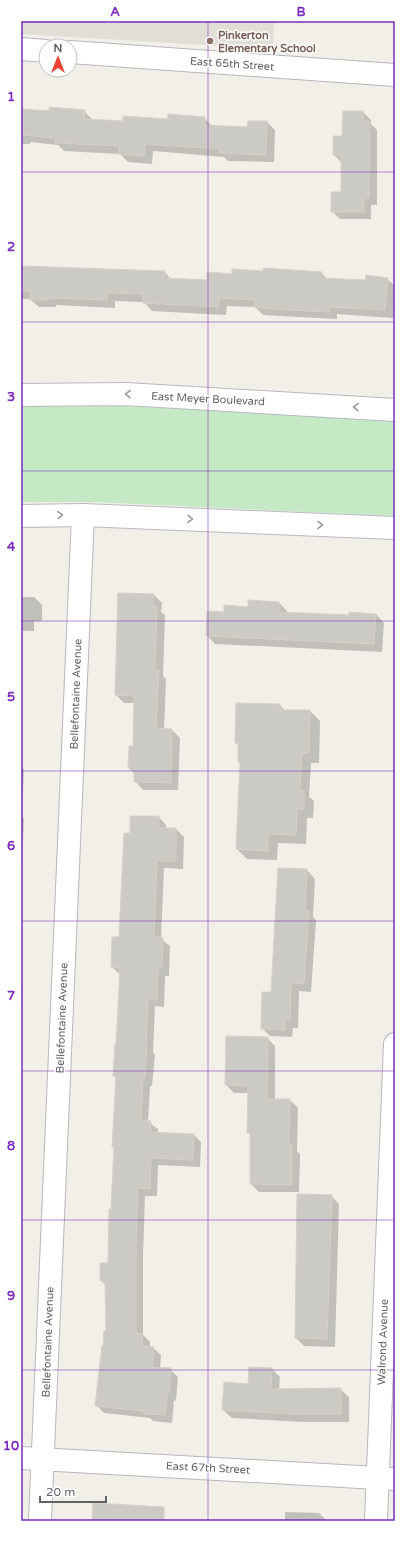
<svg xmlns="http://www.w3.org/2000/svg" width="416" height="1542" font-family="'Varela Round',sans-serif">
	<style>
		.education { fill: #e1ded6 }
		.green { fill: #c5e8c5 }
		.shadow { fill: #0003 }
		.building { fill: #cccac5; stroke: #d6d1c6 }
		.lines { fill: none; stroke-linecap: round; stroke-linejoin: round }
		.minor-casing { stroke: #b5b8bc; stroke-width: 24 }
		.secondary-casing { stroke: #b6babf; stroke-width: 24 }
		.minor { stroke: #fff; stroke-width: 22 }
		.secondary { stroke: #fff; stroke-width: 22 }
		.oneway { stroke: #979a9d }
		.grid { fill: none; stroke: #7b2cbf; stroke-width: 1; stroke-opacity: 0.55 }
		.education-dot { fill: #8d6e63; stroke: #fff; stroke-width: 1.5 }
		.labels { text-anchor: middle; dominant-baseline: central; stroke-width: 3; stroke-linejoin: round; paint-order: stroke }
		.education-label { font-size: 11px; font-weight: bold; fill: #785e54; stroke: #fff; text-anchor: start }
		.street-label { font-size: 11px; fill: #5f6368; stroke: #fff }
		.neatline { fill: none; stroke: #7b2cbf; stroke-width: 1.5 }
		.grid-label { font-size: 13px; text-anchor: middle; font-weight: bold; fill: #7b2cbf }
	</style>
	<rect width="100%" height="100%" fill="#f1efe8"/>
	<!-- education -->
	<path class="education" d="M21,21H274L273,49L21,34Z"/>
	<!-- green -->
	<path class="green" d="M124,406L395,420V516L93,502H21V407Z"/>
	<!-- shadow -->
	<path class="shadow" d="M348,21H375V22Z
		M21,110L50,112L84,111L92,119V121L124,122L204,118L212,126L248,128L267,122L275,130L274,162L228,161L224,157L153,151L152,164L128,162L120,154L64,151L58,145L30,142V144H21Z
		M363,112L371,120V124L377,130V205H371V219H340L332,211L342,193V163L334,155L343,137Z
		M21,267L164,272L171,279L208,281L233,275L322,273L327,279L366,281L387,279L395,286L393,318L337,314V319L280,316L263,315L255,307L227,306L226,315L152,311L144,302L115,301V308L56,305V307H39L30,299H21Z
		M154,595L162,603L161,612L165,615L163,676L166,679L164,730H172L180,738L178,790H143L135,781V774L129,768L134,747V703H124L116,695Z
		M21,597H34L42,605V621H34V631H21Z
		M279,603L287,611V613L350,616L376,614L384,623L382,652L215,644L207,635L225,613Z
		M280,705L285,711H310L320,721L319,763H311L309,797L314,801L313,818H307L306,844L278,843L277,860L247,859L237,849L241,764L239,762V746L236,743Z
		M21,766L24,769L22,816L24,819L21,887Z
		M159,817L166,825V829H176L184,837L183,869L164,868L161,939L170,946L169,976H165L164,1007L155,1006L153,1053L155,1054L152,1086H150L148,1122L158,1129V1133L194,1135L201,1142L200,1167L158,1165L157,1196H145L143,1256V1335L150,1342V1347L153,1348L161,1355L160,1369H170L178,1377L176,1401L174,1400L172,1423L153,1421L150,1418L104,1413L96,1405L107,1332L106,1286L101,1280L109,1264L112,1210L115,1148L113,1146L116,1079L114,1076L117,1045L120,975L112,967L120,938L131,834Z
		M307,870L315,879L313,917L316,920L311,992L299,991L298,1028H293L292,1037L270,1036L262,1028Z
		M21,982L23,984L22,1009H21Z
		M227,1037L267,1038L275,1046V1100H290L298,1108L297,1151L300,1154L299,1192H259L251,1184V1136L248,1132L249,1093H234L226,1085Z
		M298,1195L331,1196L339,1204L335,1347L304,1346L296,1338Z
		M272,1369L280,1377L279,1389H340L349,1397V1422H304L232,1418L223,1410L249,1385Z
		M285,1512L319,1513L327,1521H285Z"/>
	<!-- building -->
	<path class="building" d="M49,107L85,110L84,119L123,121V116L168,119V114L205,117L204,125L247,127L248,121H267L266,155L219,153V149L145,144L144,156L119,154V146L55,143L56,138L21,135V109L49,111Z
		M343,111H363V121H370L369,198H364V212H331V192H341V155H333V136H342Z
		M21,266L165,271L164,278L207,280V272L232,274V269L263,271L264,268L322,272V278L365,280L366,275L388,278L385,310L329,307V312L271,309L254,307V300L219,298L218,307L143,303V294L108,293L107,300L49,298V300H30V291H21Z
		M118,593L154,594L153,606H157L155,670H159L156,728L172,729L171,783L134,782V768H128L129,746H133L134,696L115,695Z
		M248,600L279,602V612L349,615V612L376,614L374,644L206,636L207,611L224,612V605L248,607Z
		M236,703L280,704V710H310L309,753H302L300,790L304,791V809H297L296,835L268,834V851L236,849L240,762H238V743H235Z
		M130,816H159V828H176V861H157L154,937L163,938L162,968H158L157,1000L148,999L146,1046H147L145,1078H143L141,1120L151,1121L150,1132L194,1134L193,1160L151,1158L150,1189L138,1188L136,1248V1333L143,1334L142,1346L154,1347L152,1367L171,1368L169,1393H167L165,1415L144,1414V1411L95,1406L102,1346H103L104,1331H106L105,1281H100V1263H108L109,1209H111L114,1147H112L116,1076H113L115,1044H116L120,968L111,967L112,937H119L124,833H130Z
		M278,868L307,869L305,911H309L304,984L291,983L290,1020H285V1030L261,1029L262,992H271Z
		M226,1036L268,1037L267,1099H290L289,1145H292V1185L250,1184V1133H247L248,1086L225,1085Z
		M297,1194L332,1195L327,1339L295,1338Z
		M249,1367L272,1368L271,1389L341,1388V1414H295L222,1410L224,1382L248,1384Z
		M93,1503L164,1507V1521H92Z"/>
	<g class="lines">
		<!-- minor casing -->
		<g class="minor-casing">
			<path id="minor" d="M21,49L46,51
				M70,52L395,75
				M21,1458L395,1479
				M40,1521L83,515
				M376,1521L395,1044"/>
		</g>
		<!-- secondary casing -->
		<g class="secondary-casing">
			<path id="secondary" d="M21,395L126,394L395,410
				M21,516L83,515L395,528"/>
		</g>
		<!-- minor -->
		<use href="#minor" class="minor"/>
		<!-- secondary -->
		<use href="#secondary" class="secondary"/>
	</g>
	<!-- one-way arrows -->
	<defs><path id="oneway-chevron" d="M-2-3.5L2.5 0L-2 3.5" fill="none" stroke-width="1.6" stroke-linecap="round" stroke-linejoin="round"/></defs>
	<g class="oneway">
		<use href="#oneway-chevron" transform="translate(128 394) rotate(-178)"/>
		<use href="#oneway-chevron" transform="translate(356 407) rotate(-177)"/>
		<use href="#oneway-chevron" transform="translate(60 515) rotate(-1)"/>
		<use href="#oneway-chevron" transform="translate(190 519) rotate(2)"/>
		<use href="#oneway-chevron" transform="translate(320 525) rotate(2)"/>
	</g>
	<!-- grid -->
	<path class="grid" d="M208,21V1521M21,172H395M21,322H395M21,471H395M21,621H395M21,771H395M21,921H395M21,1071H395M21,1220H395M21,1370H395"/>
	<!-- markers -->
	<circle class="education-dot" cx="210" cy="41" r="4"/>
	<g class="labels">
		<!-- education labels -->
		<g class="education-label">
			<text x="218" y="35">Pinkerton<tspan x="218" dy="13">Elementary School</tspan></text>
		</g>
		<!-- street labels -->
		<g class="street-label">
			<text transform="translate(232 64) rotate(4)">East 65th Street</text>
			<text transform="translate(208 399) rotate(3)">East Meyer Boulevard</text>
			<text transform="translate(76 694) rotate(-88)">Bellefontaine Avenue</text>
			<text transform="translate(62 1018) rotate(-88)">Bellefontaine Avenue</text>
			<text transform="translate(48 1342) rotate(-88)">Bellefontaine Avenue</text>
			<text transform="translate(383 1342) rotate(-88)">Walrond Avenue</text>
			<text transform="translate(208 1468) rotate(3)">East 67th Street</text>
		</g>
	</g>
	<!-- border -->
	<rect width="416" height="1542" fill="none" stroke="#ffffff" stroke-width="44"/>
	<!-- north arrow -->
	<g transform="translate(58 58)"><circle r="19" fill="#ffffff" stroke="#bfc1c3"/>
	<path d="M0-3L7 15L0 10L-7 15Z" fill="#ea4335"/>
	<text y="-6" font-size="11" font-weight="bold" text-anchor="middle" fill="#5f6368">N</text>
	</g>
	<!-- scale -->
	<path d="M40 1496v6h66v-6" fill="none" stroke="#5f6368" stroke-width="2"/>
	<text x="46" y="1496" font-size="12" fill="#5f6368" stroke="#ffffff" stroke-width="3" paint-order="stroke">20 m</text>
	<rect x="22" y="22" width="372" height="1498" class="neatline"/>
	<g class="grid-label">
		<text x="115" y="16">A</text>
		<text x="301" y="16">B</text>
		<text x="11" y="101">1</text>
		<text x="11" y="251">2</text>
		<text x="11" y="401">3</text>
		<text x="11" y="551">4</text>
		<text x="11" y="701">5</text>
		<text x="11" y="850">6</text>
		<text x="11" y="1000">7</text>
		<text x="11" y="1150">8</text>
		<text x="11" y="1300">9</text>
		<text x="11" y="1450">10</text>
	</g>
</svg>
